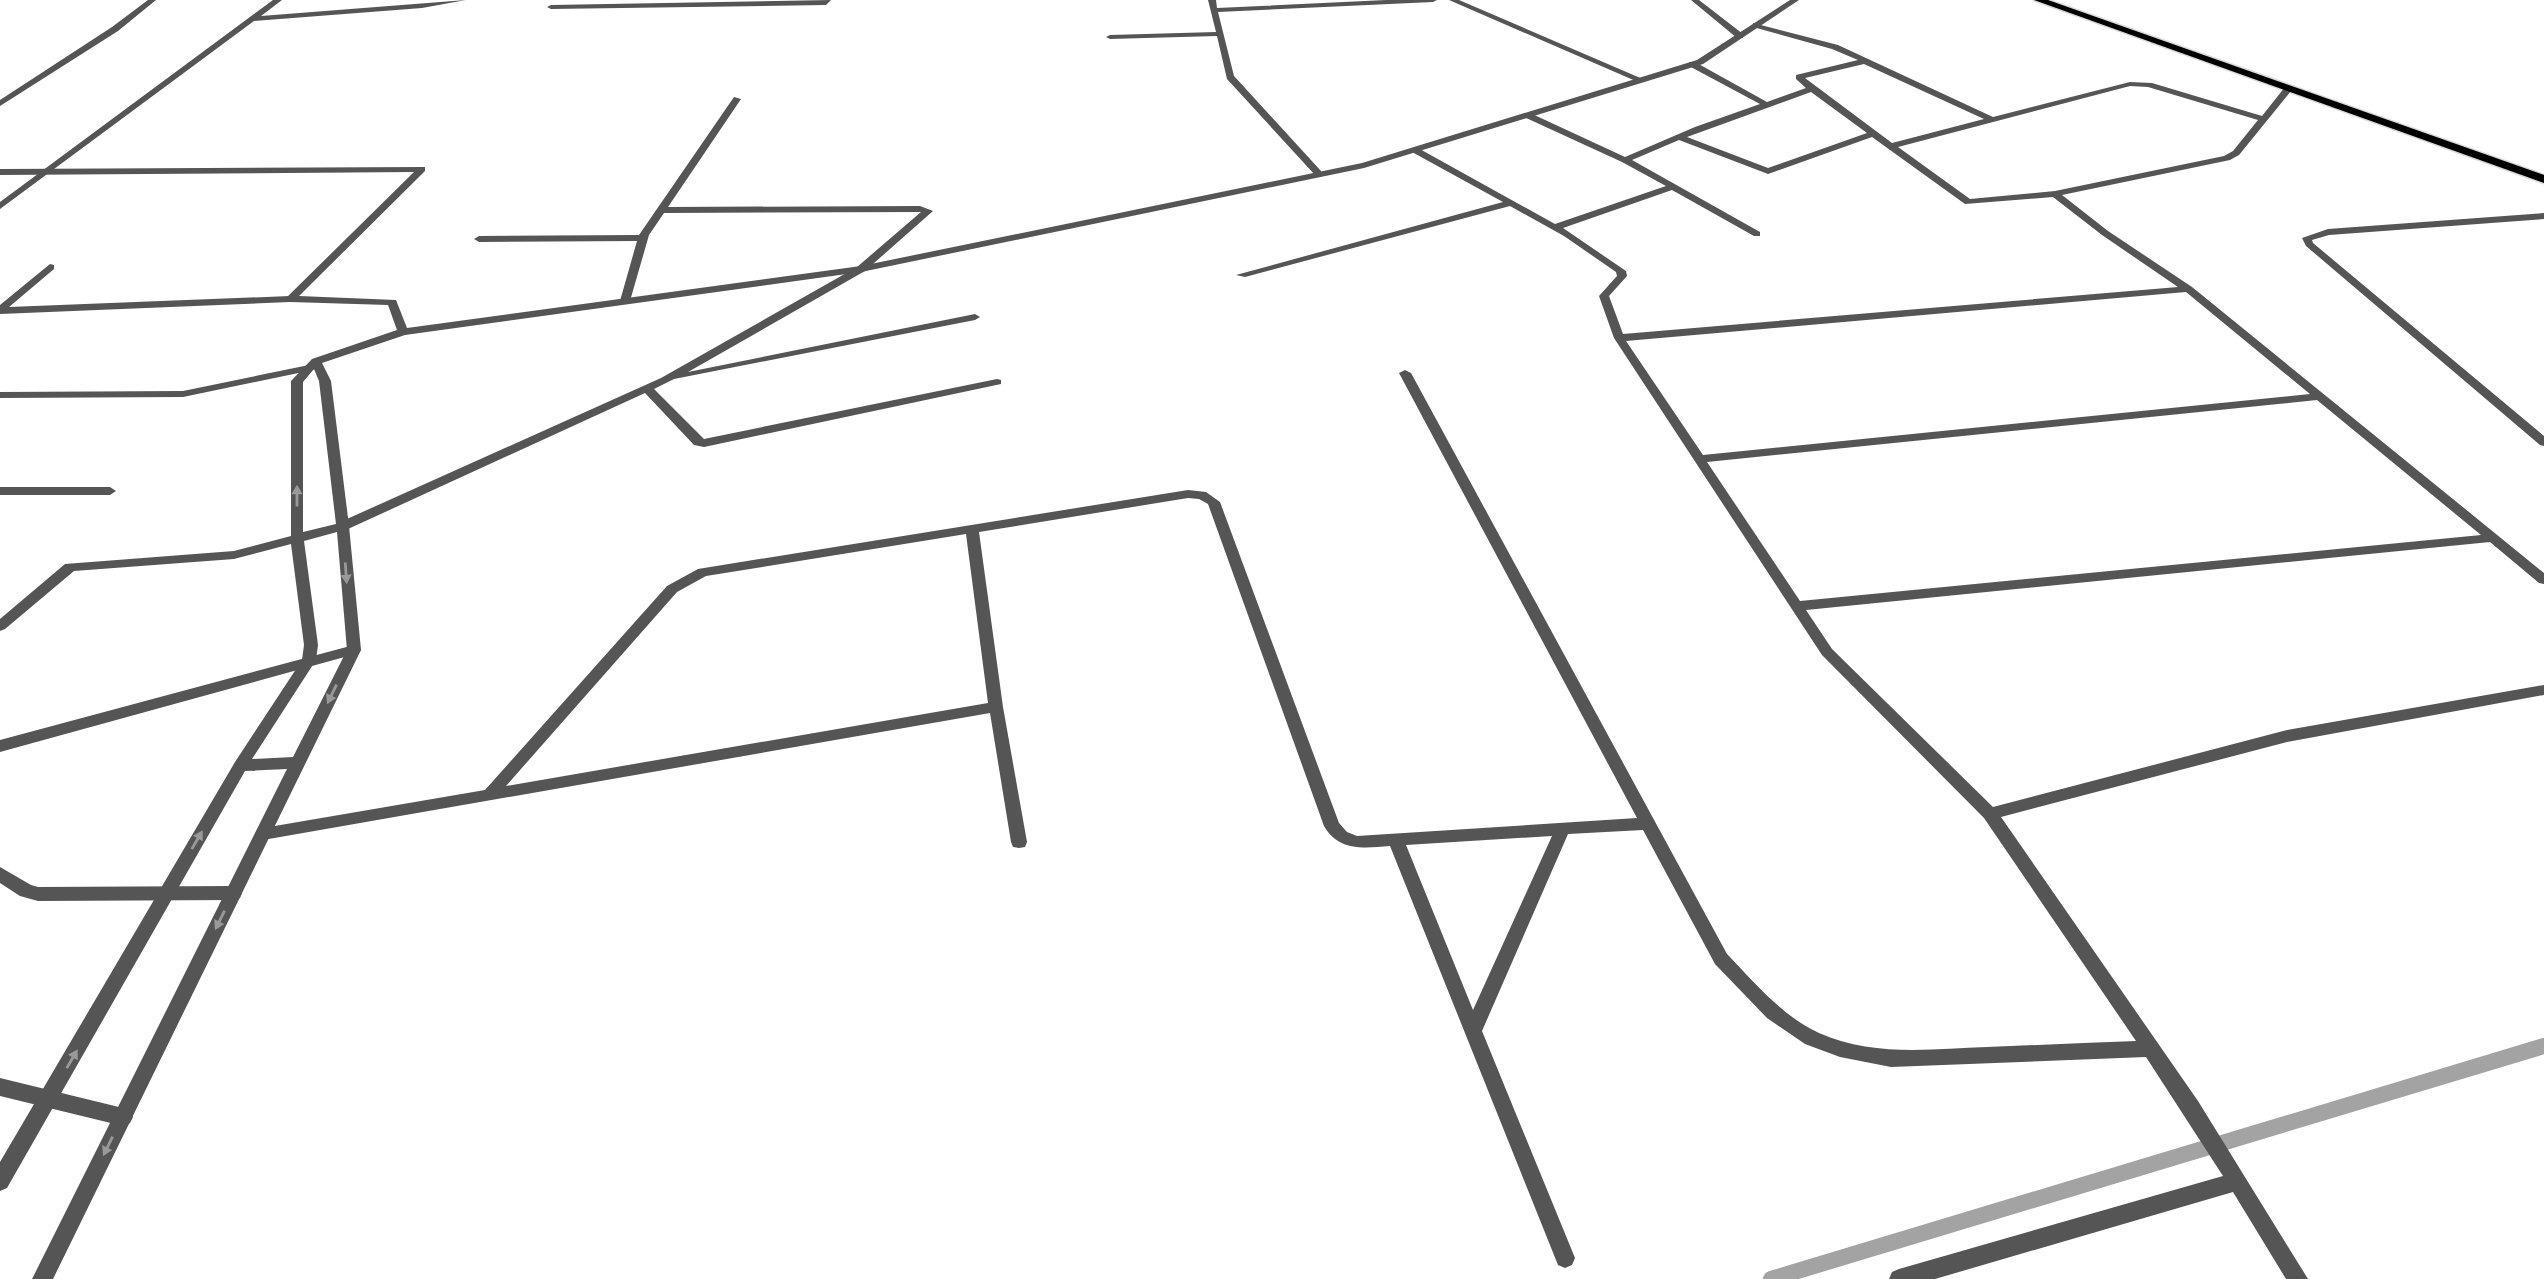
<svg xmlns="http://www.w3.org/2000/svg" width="2544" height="1279" font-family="'Noto Sans',sans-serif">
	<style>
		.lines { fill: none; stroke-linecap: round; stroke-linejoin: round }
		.stream { stroke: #a3a3a3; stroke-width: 16 }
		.trunk-casing { stroke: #dbdbdb; stroke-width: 3 }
		.minor { fill: #555; fill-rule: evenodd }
		.tertiary { fill: #555; fill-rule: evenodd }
		.trunk { fill: #000; fill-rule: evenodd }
		.oneway { fill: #999 }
	</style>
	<rect width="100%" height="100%" fill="#fff"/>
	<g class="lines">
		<!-- stream -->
		<path class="stream" d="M1771,1279L2544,1046"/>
		<!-- trunk casing -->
		<g class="trunk-casing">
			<path id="trunk" d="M2034,0H2048L2544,175V183Z"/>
		</g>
		<!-- minor -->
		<path class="minor" d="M148,0H156L118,31L0,106V100L112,27Z
			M273,0H282L261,16L466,0L422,8L254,21L0,209V202Z
			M831,0L826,5L551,9L547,7L551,5Z
			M1208,0H1216L1217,8L1386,0H1437L1433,2L1218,12L1234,76L1321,171V175H1315L1227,79L1217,36L1110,39L1106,37L1110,35L1216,32Z
			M1449,0H1459L1645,80L1638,82Z
			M1691,0H1699L1743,34V38H1737Z
			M1753,23L1838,45L1993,117L2130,82L2152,83L2262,116L2285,87H2291V91L2239,155L2230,160L2062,195L2108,231L2192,287L2544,573V584L2539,583L2490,542L1806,610L1832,649L1993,807L2287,730L2544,685V695L2287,742L2001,817L2198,1101L2308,1279H2286L2233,1192L1935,1279H1889L1892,1272L1899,1269L2223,1176L2146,1057L1891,1067L1840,1057L1805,1044L1767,1018L1715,964L1643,830L1568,834L1482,1031L1575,1258L1572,1265L1565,1268L1558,1265L1390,846C1364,848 1339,852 1324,826L1208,504L1199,499L1188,498L979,532L1003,707L1027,842L1025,847L1019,848L1013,847L1011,842L990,713L263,840L257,838L255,834L257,830L263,828L485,790L667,586L698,569L1188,490L1206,492L1220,502L1339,823L1347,832L1357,836L1637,818L1399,373L1405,370L1411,373L1727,954C1755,983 1782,1016 1819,1033C1872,1057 1931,1049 1987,1047C2036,1045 2086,1043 2136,1041L1984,818L1822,655L1614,338L1599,296L1617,276L1616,272L1564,236L1510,206L1245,277L1236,275L1503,202L1412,152V148H1418L1555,224L1666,186L1622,162L1524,117V113H1530L1625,157L1695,127L1760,104L1689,66V62H1695L1767,102L1806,88L1796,79V75L1858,60L1832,49L1753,27ZM1864,64L1984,119L1892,143L1805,78ZM2130,86L2148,87L2258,120L2233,151L2224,156L2055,191L1970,199L1898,147ZM1811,92L1867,133L1768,168L1687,137ZM1872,137L1965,204L2053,197L2102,235L2178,287L1623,334L1609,296L1627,276L1626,271L1563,228L1672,190L1754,236H1760V232L1632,160L1679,140L1768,174ZM2186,292L2310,394L1703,455L1626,341ZM2317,400L2481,535L1800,601L1707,462ZM966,534L988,703L506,786L677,592L706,576ZM1552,836L1473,1010L1406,845Z
			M734,97L741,99L668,207L920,206L933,211L865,271L688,372L975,314L980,317L975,320L674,379L654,389L704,439L997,379L1001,380V384L704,447L694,445L645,393L348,529H338L337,526L338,523L661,378L857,267L921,212L664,213L649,235L630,301L625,304L620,301L637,241L479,242L474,239L479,236L639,235Z
			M2544,213V219L2329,235L2312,240L2313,243L2544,436V446L2540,445L2306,246L2302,238L2328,229Z
			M50,264L54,265V269L9,307L290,296L295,299L290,302L0,314V305Z
			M309,365L315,368L313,370L183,397L0,398V392L183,391Z
			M0,487H110L116,491L110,495H0Z
			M354,645L359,647L361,650L359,653L0,752V740Z
			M0,867L31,885L38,887L234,886L240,888L242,893L240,898L234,900L38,901L20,896L0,883Z
			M0,1078L123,1108L130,1111L133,1117L130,1123L123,1126L0,1096Z"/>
		<!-- tertiary -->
		<path class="tertiary" d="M1790,0H1799L1703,64L1364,168L861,272L405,335L322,363L331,381L349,526L361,650L53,1279H32L287,769L245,771L7,1188L0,1191V1162L235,762L302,660L304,645L291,544L234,559L74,571L5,629L0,631V619L65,564L234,551L291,536V381L312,359L397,330L388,305L290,302L285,299L414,172L0,175V169L425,167V171L299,296L396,300L407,328L861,266L1362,163L1697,60ZM314,369L319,381L336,524L303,532V382ZM337,532L347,650L293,757L252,759L316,660L318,645L304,541Z"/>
		<!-- trunk -->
		<use href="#trunk" class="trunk"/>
	</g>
	<!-- one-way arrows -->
	<defs><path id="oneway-solid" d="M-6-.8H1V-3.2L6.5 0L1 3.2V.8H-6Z" transform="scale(1.75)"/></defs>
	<g class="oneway">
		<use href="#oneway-solid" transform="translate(297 496) rotate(-90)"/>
		<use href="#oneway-solid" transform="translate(346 573) rotate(86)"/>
		<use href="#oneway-solid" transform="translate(332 694) rotate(116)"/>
		<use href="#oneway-solid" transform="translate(197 840) rotate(-60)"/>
		<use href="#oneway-solid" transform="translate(220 920) rotate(116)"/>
		<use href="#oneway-solid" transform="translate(72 1059) rotate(-60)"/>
		<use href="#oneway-solid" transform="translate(108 1146) rotate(116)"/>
	</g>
</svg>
